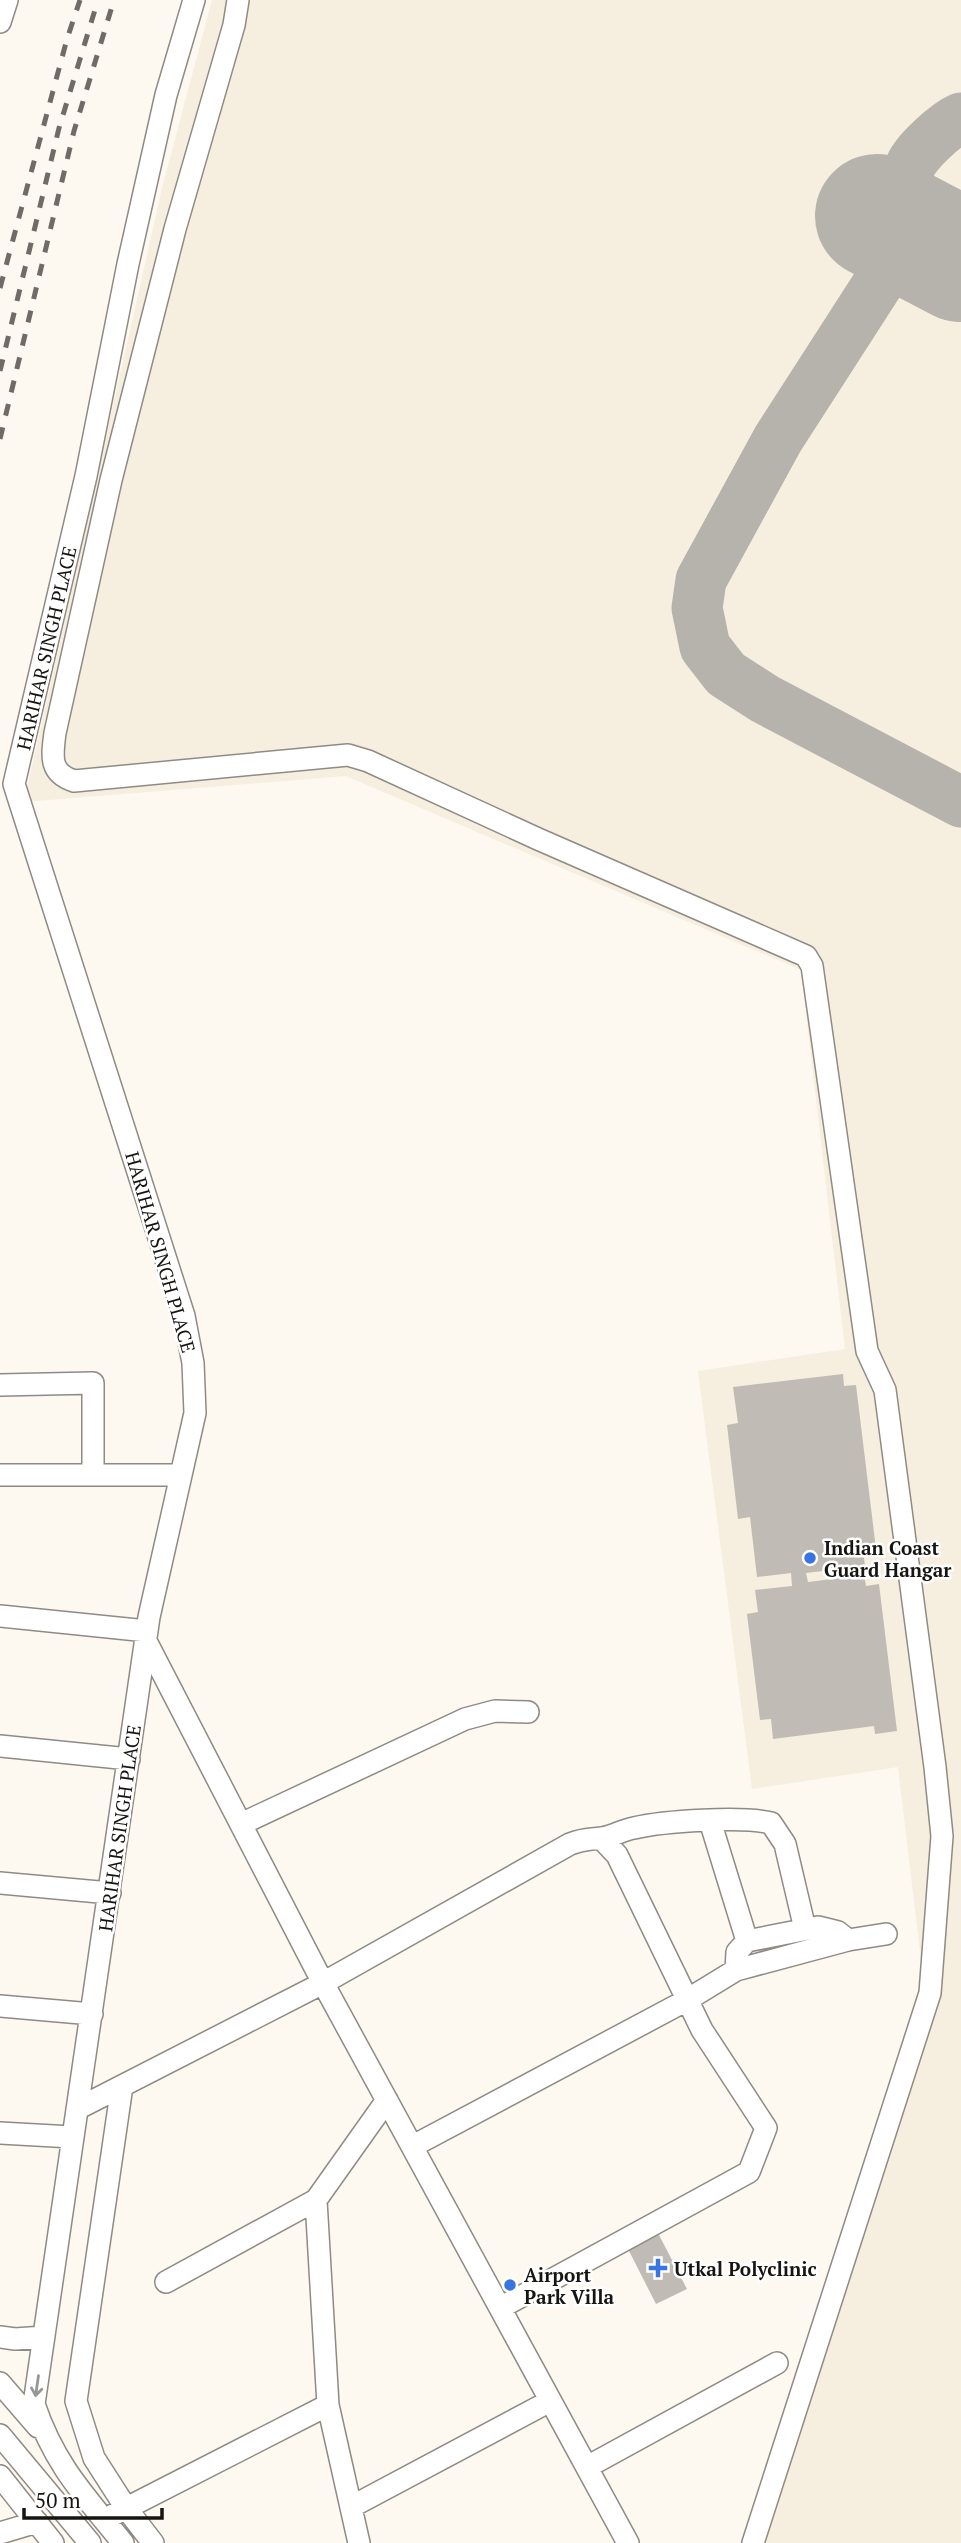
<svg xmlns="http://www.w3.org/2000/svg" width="961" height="2543" font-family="'PT Serif',serif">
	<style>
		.built { fill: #f6eedf }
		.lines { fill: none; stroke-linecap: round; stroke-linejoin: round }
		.taxiway { stroke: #b6b2ac; stroke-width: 51 }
		.runway { stroke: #b6b2ac; stroke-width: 124 }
		.building { fill: #c0bcb5 }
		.minor-casing { stroke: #8f8b84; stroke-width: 24 }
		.minor { stroke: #fff; stroke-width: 21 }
		.rail { stroke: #6f6c67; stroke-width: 5; stroke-dasharray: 12 12; stroke-linecap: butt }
		.oneway { stroke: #969694 }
		.poi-dot { fill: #3974e3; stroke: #fff; stroke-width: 2.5 }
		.labels { text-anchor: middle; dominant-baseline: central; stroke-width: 5; stroke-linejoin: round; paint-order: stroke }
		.street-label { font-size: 19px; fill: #161512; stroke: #fff }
		.poi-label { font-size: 19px; font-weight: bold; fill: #161512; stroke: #fff; text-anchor: start }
	</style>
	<rect width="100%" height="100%" fill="#fdf8f0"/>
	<!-- built -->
	<path class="built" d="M212,0H961V2543H740L894,2074L923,1977L898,1767L752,1789L698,1371L845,1349L801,970L346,776L24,802L162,188Z"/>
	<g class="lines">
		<!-- taxiway -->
		<path class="taxiway" d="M961,118C947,124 915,152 910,167C895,210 912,283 961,296
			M910,234L778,439L701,580L697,608L705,647L726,674L765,699L961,802"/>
		<!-- runway -->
		<path class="runway" d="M877,216L961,260"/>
	</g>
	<!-- building -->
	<path class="building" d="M843,1374L844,1386L856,1385L876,1549L863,1550L865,1566L806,1573L808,1582L864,1575L866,1586L879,1584L897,1731L875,1734L874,1726L773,1739L771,1719L760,1720L747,1614L758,1612L755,1590L792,1586L791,1573L757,1577L750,1517L738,1519L727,1425L738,1423L733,1387Z
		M658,2233L687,2289L656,2304L628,2249Z"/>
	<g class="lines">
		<!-- minor casing -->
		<g class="minor-casing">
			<path id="minor" d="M238,0L234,25L175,229L111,480L55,733C52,756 49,773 74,781L348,755L368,761L538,839L806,956L812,966L867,1351L885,1390L935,1767L942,1836L930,1993L753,2543
				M0,22L7,0
				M0,1385L93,1383V1475
				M0,1475H181
				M0,1616L147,1631
				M0,1746L129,1759
				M710,1821L747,1941
				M241,1824L465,1719L495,1711L528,1712
				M0,1883L110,1893
				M736,1970L737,1952L747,1941L818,1927L838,1932L848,1940
				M0,2006L92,2014
				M122,2086L76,2401L94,2458L126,2508L153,2543
				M77,2109L323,1983L146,1641
				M0,2133L72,2137
				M413,2146L687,2000L736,1970L848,1940L886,1934
				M166,2282L316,2200
				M500,2308L749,2172L766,2128L702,2030L617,1855L601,1838
				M0,2337L15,2339L44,2337
				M0,2383L38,2427
				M328,2405L316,2200L387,2100
				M0,2435L90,2543
				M587,2467L777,2363
				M0,2476L53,2543
				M351,2507L550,2401
				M113,2515L328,2405L359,2543
				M0,2533L37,2522
				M123,2543C84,2495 54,2464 34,2404L149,1617L195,1413L193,1363L184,1316L14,784L86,476L128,264L166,95L194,0
				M628,2543L323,1983L570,1844C586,1838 588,1840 602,1838C613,1836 623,1830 634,1828C664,1821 742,1816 771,1823L785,1844L805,1929"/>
		</g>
		<!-- minor -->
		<use href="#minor" class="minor"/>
		<!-- rail -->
		<path class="rail" d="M0,288L67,39L80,0
			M0,371L59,128L98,0
			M0,439L74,131L114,0"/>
	</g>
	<!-- one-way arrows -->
	<defs><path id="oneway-shaft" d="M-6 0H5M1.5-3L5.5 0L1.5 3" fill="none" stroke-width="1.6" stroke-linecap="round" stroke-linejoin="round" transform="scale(1.75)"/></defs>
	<use class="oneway" href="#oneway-shaft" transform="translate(37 2386) rotate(98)"/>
	<!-- markers -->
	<g class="poi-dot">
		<circle cx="810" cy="1558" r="7"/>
		<path d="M654.5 2257.5h7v7h7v7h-7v7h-7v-7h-7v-7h7z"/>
		<circle cx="510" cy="2285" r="7"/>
	</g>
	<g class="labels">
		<!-- street labels -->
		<g class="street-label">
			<text transform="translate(46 648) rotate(-77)">HARIHAR SINGH PLACE</text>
			<text transform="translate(161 1252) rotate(74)">HARIHAR SINGH PLACE</text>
			<text transform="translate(119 1828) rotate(-82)">HARIHAR SINGH PLACE</text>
		</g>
		<!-- poi labels -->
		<g class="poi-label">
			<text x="824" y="1547">Indian Coast<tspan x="824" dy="22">Guard Hangar</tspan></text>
			<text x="674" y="2268">Utkal Polyclinic</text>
			<text x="524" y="2274">Airport<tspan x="524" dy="22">Park Villa</tspan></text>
		</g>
	</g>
	<!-- scale -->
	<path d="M24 2508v10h138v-10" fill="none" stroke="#161512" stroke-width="3.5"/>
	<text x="35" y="2508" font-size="21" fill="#161512" stroke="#ffffff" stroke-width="5" paint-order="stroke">50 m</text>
</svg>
